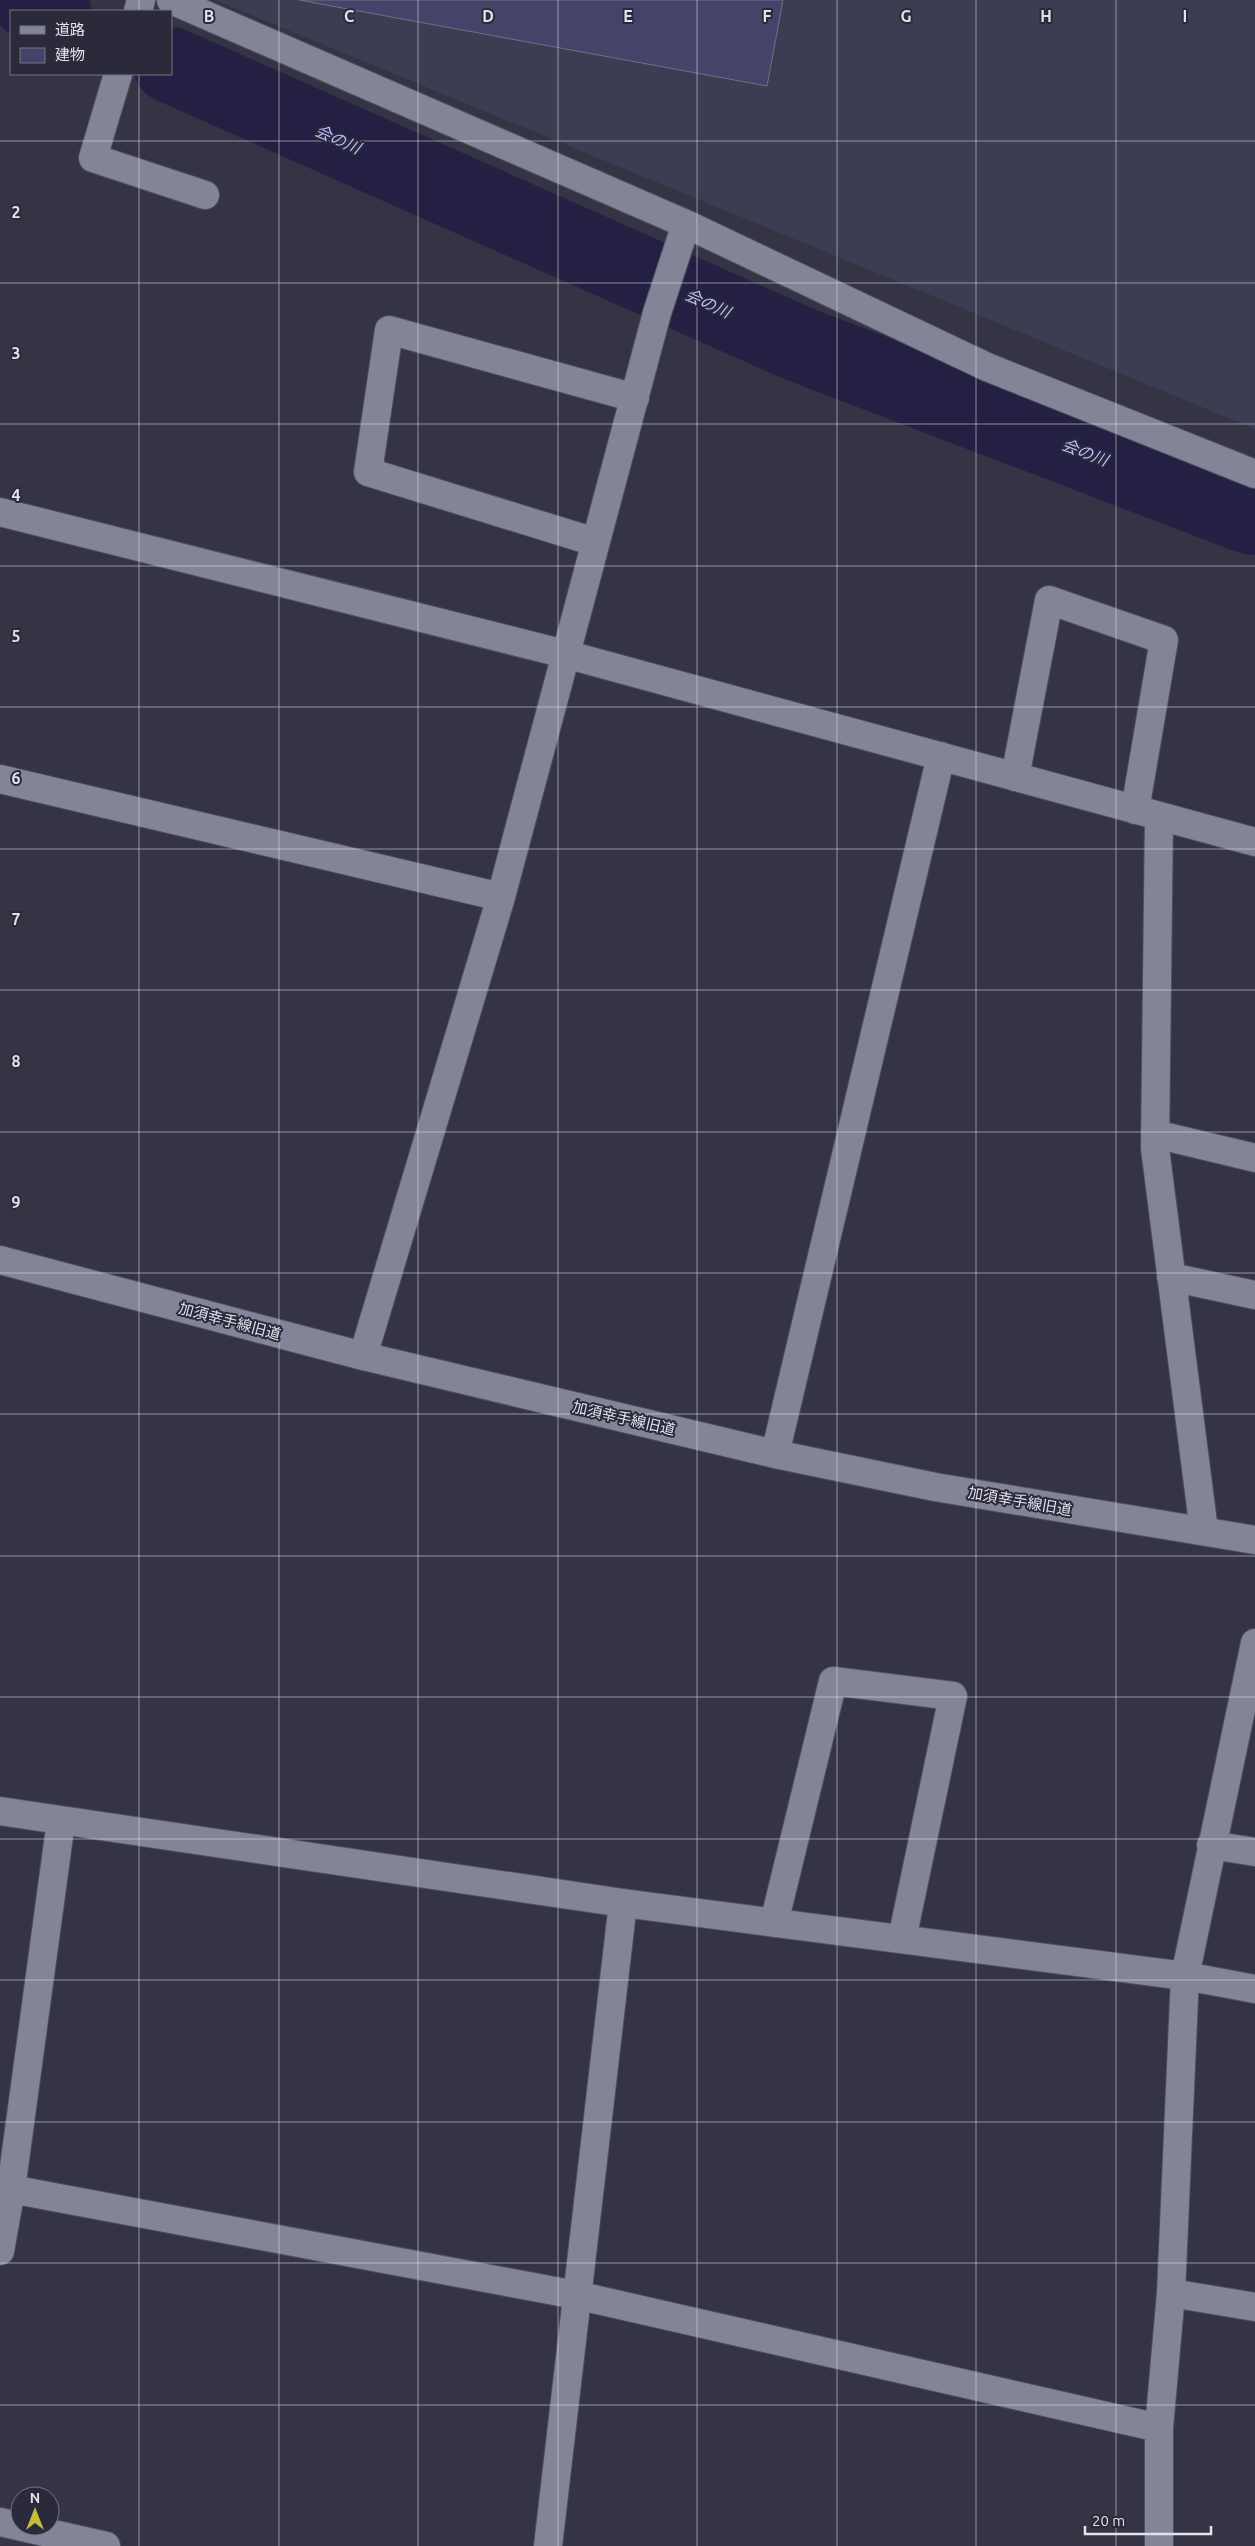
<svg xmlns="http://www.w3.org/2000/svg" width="1255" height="2546" font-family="Ubuntu,'Noto Sans JP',sans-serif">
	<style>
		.built { fill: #3c3c53 }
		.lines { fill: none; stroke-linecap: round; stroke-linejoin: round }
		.river { stroke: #242043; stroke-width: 76 }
		.building { fill: #454369; stroke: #717185 }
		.minor-casing { stroke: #4f4f5d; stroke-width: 30 }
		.minor { stroke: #848499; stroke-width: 28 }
		.grid { fill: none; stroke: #e2e2ed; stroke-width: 1; stroke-opacity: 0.55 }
		.labels { text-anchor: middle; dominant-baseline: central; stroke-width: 4; stroke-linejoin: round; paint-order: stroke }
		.street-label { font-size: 15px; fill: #e2e2ed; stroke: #2a2a3b }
		.water-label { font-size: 16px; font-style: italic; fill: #bebcff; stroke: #2a2a3b }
		.grid-label { font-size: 16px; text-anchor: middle; font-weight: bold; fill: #e2e2ed; stroke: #2a2a3b; stroke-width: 4; stroke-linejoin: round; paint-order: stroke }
	</style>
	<rect width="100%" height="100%" fill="#343445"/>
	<!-- built -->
	<path class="built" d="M215,0H1255V429Z"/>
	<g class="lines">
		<!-- river -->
		<path class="river" d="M28,0L53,11
			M171,65L799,344L1249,516L1255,517"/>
	</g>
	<!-- building -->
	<path class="building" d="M299,0H783L767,86Z"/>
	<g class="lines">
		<!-- minor casing -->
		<g class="minor-casing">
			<path id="minor" d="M171,0L686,224L987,367L1255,474
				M138,11L141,0
				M118,74L93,158L205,195
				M0,512L565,654L1255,842
				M595,542L368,472L389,330L635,398
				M1015,777L1049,600L1164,640L1135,810
				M0,779L501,897
				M1159,816L1155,1148L1204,1531
				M1155,1134L1255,1158
				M0,1260L363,1356L775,1454L935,1487L1255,1540
				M1171,1277L1255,1295
				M363,1356L501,897L657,313L686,224
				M775,1454L941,756
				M0,1811L623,1903L1185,1976L1255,1989
				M1211,1845L1255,1852
				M774,1923L833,1681L953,1696L902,1939
				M0,2187L576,2295L1159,2428
				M0,2251L11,2189L61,1821
				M1171,2293L1255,2307
				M0,2522L106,2546
				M548,2546L623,1903
				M1159,2546V2428L1171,2293L1185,1976L1255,1643"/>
		</g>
		<!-- minor -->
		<use href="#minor" class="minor"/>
	</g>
	<!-- grid -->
	<path class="grid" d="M139,0V11M279,0V2546M418,0V2546M558,0V2546M697,0V2546M837,0V2546M976,0V2546M1116,0V2546M139,74V2546M0,141H1255M0,283H1255M0,424H1255M0,566H1255M0,707H1255M0,849H1255M0,990H1255M0,1132H1255M0,1273H1255M0,1414H1255M0,1556H1255M0,1697H1255M0,1839H1255M0,1980H1255M0,2122H1255M0,2263H1255M0,2405H1255"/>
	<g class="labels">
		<!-- street labels -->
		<g class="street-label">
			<text transform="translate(230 1321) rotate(15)">加須幸手線旧道</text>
			<text transform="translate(624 1418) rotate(13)">加須幸手線旧道</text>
			<text transform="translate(1020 1501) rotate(10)">加須幸手線旧道</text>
		</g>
		<!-- water labels -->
		<g class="water-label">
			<text transform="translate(338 139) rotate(24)">会の川</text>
			<text transform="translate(708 303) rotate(24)">会の川</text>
			<text transform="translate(1085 452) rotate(21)">会の川</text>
		</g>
	</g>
	<g class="grid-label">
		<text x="209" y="22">B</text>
		<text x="349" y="22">C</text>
		<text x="488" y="22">D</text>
		<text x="628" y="22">E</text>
		<text x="767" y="22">F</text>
		<text x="906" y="22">G</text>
		<text x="1046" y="22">H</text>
		<text x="1185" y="22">I</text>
		<text x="16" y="218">2</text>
		<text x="16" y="359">3</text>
		<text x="16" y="501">4</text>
		<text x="16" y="642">5</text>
		<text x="16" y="784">6</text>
		<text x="16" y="925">7</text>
		<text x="16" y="1067">8</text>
		<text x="16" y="1208">9</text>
	</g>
	<!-- legend -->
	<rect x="10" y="10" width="162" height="65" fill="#2a2a3b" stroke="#747482"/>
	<rect x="20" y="26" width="25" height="8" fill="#848499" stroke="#747482"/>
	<text x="55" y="35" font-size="15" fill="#e2e2ed">道路</text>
	<rect x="20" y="48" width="25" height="15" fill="#454369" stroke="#747482"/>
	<text x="55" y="60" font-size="15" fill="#e2e2ed">建物</text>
	<!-- north arrow -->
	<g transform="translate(35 2511)"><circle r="24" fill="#2a2a3b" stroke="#747482"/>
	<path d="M0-4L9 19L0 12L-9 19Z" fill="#c4bc3d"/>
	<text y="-8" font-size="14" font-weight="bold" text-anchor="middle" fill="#e2e2ed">N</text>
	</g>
	<!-- scale -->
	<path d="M1085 2526v8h126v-8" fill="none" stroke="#e2e2ed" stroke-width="2.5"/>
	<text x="1092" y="2526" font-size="15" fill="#e2e2ed" stroke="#2a2a3b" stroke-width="4" paint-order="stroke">20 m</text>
</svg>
